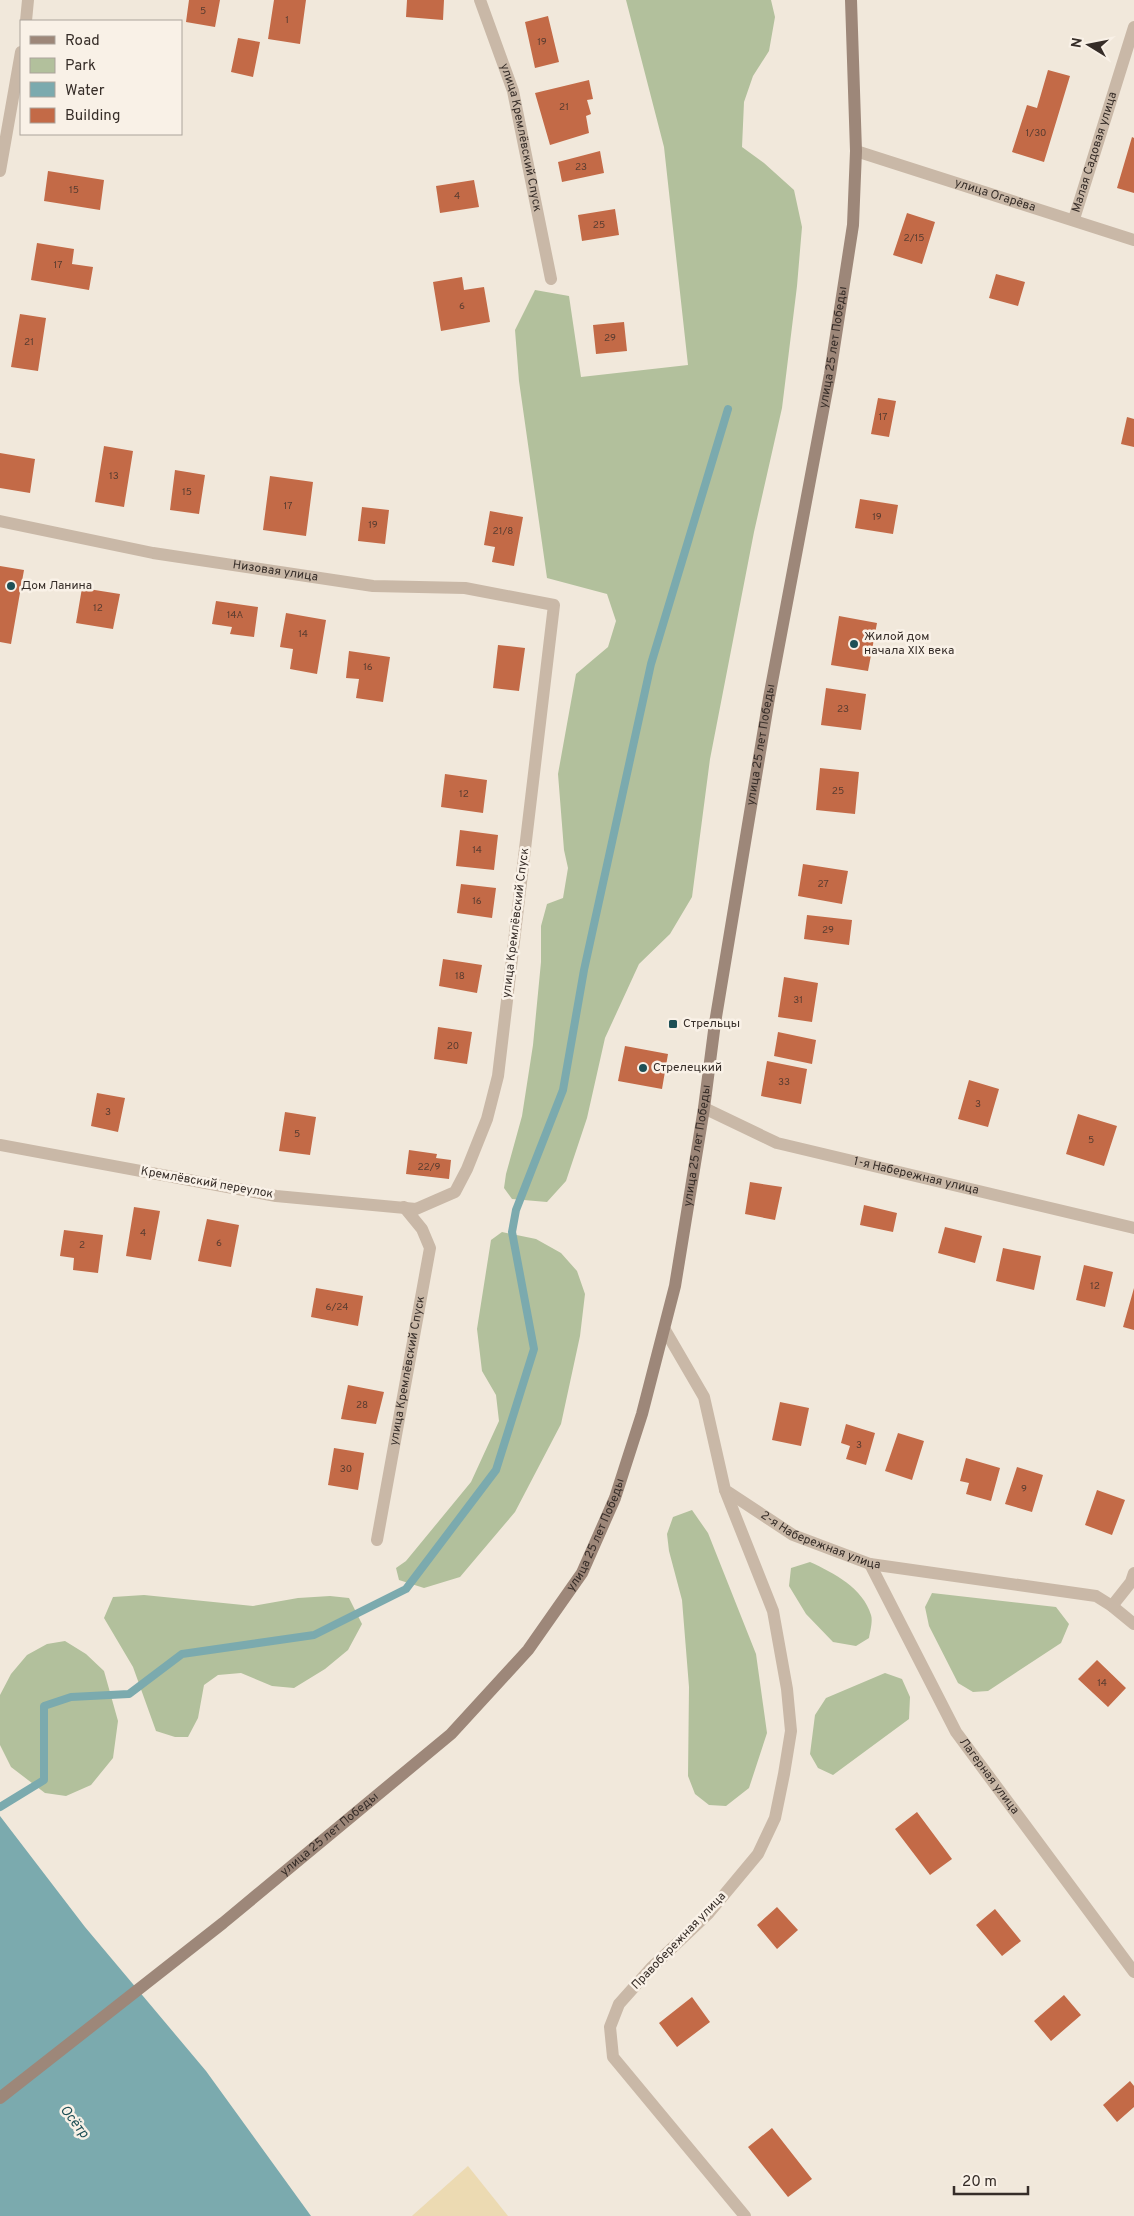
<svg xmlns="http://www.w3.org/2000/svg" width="1134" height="2216" font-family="Overpass,sans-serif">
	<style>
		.green { fill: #b2c09c }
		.sand { fill: #ecdab2 }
		.water { fill: #7baaae }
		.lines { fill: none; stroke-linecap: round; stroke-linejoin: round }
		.stream { stroke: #7baaae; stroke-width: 8 }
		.building { fill: #c36a47 }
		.minor { stroke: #c9b8a7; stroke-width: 12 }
		.secondary { stroke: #9d8779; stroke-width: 12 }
		.poi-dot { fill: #1e5056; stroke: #f9f1e7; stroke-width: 2 }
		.labels { text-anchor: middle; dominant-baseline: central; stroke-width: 5; stroke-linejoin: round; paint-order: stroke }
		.number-label { font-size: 10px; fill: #593c30 }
		.street-label { font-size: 12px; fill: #362d28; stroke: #f9f1e7 }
		.poi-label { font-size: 12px; fill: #362d28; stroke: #f9f1e7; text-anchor: start }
		.water-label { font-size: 14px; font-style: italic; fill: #1e5056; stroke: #f9f1e7 }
	</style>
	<rect width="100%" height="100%" fill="#f1e8db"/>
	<!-- green -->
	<path class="green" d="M626,0H771L775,17L769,51L753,76L744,102L742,147L764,163L794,190L802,227L797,286L782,408L754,532L710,759L692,897L670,934L639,964L605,1038L587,1118L566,1181L547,1202L512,1199L504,1188L506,1174L522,1116L533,1045L541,962V926L547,904L563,898L568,868L564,850L558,774L576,674L608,647L616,621L607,594L547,578L519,381L515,330L535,290L569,296L581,377L688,365L664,147Z
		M502,1232L536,1239L561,1253L577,1271L585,1294L580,1336L561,1424L515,1512L460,1577L424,1588L399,1580L396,1568L406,1561L471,1482L499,1421L496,1395L482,1371L477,1329L491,1240Z
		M692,1510L708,1533L756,1654L767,1733L749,1788L726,1806L709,1805L695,1794L688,1776L689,1687L682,1600L669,1551L667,1534L673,1517Z
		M810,1562C834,1573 863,1588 871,1615C873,1621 870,1632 869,1638L856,1646L833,1642L806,1614L789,1586L791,1568Z
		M932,1593L1056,1607L1069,1624L1061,1643L988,1691L973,1692L958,1683L929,1626L925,1607Z
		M144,1595L253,1606L298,1598L330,1596L349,1598L362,1624L348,1650L325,1669L294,1688L272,1686L241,1673L218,1675L204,1685L198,1718L188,1737H175L156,1731L133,1667L104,1618L113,1597Z
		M65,1641L86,1654L104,1671L118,1721L113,1758L91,1785L66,1796L45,1793L11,1767L0,1745V1695L11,1674L27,1655L47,1644Z
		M885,1673L902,1679L910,1697L909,1719L833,1775L818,1768L810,1754L815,1715L826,1698Z"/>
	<!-- sand -->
	<path class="sand" d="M468,2166L508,2216H412L413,2215Z"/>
	<!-- water -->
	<path class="water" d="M0,1816L85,1927L206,2071L311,2216H0Z"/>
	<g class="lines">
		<!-- stream -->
		<path class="stream" d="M0,1807L44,1780V1706L71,1697L129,1694L182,1654L314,1635L406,1589L496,1470L534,1349L512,1232L516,1210L563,1090L584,970L651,664L728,409"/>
	</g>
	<!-- building -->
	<path class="building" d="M189,0H220L215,27L186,22Z
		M274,0H306L300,44L268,39Z
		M407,0H444L443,20L406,17Z
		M548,16L559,62L535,68L525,22Z
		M238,38L260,42L253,77L231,72Z
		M1048,70L1070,76L1044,162L1012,152L1027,105L1037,108Z
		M589,80L593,99L587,100L591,114L586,116L589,133L550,145L535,93Z
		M1132,137L1134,138V193L1117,188Z
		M600,151L604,173L562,182L558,162Z
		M48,171L104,180L100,210L44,201Z
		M474,180L479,207L440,213L436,186Z
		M615,209L619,235L582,241L578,215Z
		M907,213L935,222L922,264L893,255Z
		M37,243L74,249L72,264L93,267L89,290L31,280Z
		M996,274L1025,282L1018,306L989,298Z
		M462,277L464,290L484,287L490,322L441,331L433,282Z
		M20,314L46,318L38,371L11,367Z
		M624,322L627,351L596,354L593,325Z
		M878,398L896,401L889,437L871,434Z
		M1127,417L1134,419V447L1121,444Z
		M104,446L133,451L124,507L95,502Z
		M0,453L35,459L30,493L0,488Z
		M175,470L205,475L199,514L170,510Z
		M270,476L313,482L306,536L263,530Z
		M860,499L898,505L893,534L855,528Z
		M362,507L389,510L385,544L358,541Z
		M490,511L523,517L514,566L492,562L495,547L484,545Z
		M0,566L24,570L11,644L0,642Z
		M82,588L120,594L113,629L76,623Z
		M216,601L258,607L254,637L230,634L232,627L212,624Z
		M286,613L326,620L317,674L290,669L293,649L280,647Z
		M839,616L877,623L868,671L831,665Z
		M498,645L525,648L519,691L493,688Z
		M349,651L390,657L383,702L356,698L359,679L346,678Z
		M826,688L866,694L861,730L821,725Z
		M820,768L859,772L855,814L816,810Z
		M445,774L487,780L483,813L441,807Z
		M460,830L498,835L494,870L456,866Z
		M803,864L848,871L842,904L798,896Z
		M461,884L496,888L492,918L457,913Z
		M807,915L852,920L849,945L804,939Z
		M443,959L482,965L477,993L439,986Z
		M784,977L818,983L812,1022L778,1017Z
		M438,1027L472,1032L467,1064L434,1059Z
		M778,1032L816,1040L812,1064L774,1056Z
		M625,1046L668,1054L662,1089L618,1081Z
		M767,1061L807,1069L801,1104L761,1096Z
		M969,1080L999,1089L988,1127L958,1119Z
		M97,1093L125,1098L118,1132L91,1126Z
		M285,1112L316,1117L310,1155L279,1151Z
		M1078,1114L1117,1126L1104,1166L1066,1154Z
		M409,1150L437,1154L436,1158L451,1160L449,1179L406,1174Z
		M750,1182L782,1187L775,1220L745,1214Z
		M864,1205L897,1213L893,1232L860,1225Z
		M134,1207L160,1211L151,1260L126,1256Z
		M207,1219L239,1225L231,1267L198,1261Z
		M945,1227L982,1236L975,1263L938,1253Z
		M64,1230L103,1235L98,1273L73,1270L74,1258L60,1256Z
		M1003,1248L1041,1256L1034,1290L996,1281Z
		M1084,1265L1113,1272L1105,1307L1076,1300Z
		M316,1288L363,1296L358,1326L311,1317Z
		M1134,1288V1330L1123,1327Z
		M348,1385L384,1392L376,1424L341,1419Z
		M780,1402L809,1408L801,1446L772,1440Z
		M846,1424L875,1433L866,1465L846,1459L850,1446L841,1443Z
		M898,1433L924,1441L912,1480L885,1471Z
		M334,1448L364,1453L358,1490L328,1485Z
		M966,1458L1000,1468L991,1501L966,1494L969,1483L960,1481Z
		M1017,1467L1043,1475L1032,1512L1005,1504Z
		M1097,1490L1125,1500L1112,1535L1085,1525Z
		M1097,1660L1126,1688L1108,1707L1078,1679Z
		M917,1812L952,1859L930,1875L895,1829Z
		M777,1907L798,1930L777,1949L757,1925Z
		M995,1909L1021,1941L1002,1956L976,1925Z
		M1064,1995L1081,2015L1051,2041L1034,2021Z
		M692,1997L710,2022L677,2047L659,2023Z
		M1130,2081L1134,2086V2107L1117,2122L1103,2105Z
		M772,2128L812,2179L788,2197L748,2147Z"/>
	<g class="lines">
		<!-- minor -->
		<g class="minor">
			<path id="s1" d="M480,0L513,91L551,279"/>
			<path d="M26,21L28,0"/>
			<path id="s2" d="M856,151L1134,240"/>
			<path d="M0,171L21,52"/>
			<path id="s3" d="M1074,219L1134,27"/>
			<path id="s4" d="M0,521L153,553L373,586L465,588L554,605L498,1076L487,1119L467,1169L455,1192L416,1209L276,1196L0,1145"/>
			<path id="s5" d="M704,1108L777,1143L1134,1228"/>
			<path id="s6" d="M665,1330L704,1397L725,1490L793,1535L870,1564L1096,1596L1112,1606L1134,1624"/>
			<path d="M725,1490L773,1611L787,1689L791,1731L784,1774L775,1818L758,1854L708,1914L652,1967L619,2004L610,2027L613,2057L745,2216"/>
			<path id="s7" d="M377,1540L430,1248L422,1229L404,1207"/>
			<path id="s8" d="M870,1564L956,1732L1134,1972"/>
			<path d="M1112,1606L1131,1582L1134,1573"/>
		</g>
		<!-- secondary -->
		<path class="secondary" id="s9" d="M0,2098L223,1923L451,1734L528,1650L582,1573L615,1498L642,1414L675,1286L704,1108L715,1023L769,698L830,374L853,225L856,151L851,0"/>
	</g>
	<!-- markers -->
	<g class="poi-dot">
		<circle cx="11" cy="586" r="5"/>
		<circle cx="854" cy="644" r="5"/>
		<rect x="668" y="1019" width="10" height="10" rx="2.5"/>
		<circle cx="643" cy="1068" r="5"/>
	</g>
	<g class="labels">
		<!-- number labels -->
		<g class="number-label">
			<text x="203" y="11">5</text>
			<text x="287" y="20">1</text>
			<text x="542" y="42">19</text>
			<text x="564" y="107">21</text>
			<text x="1036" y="133">1/30</text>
			<text x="581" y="167">23</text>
			<text x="74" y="190">15</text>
			<text x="457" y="196">4</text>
			<text x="599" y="225">25</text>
			<text x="914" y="238">2/15</text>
			<text x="58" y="265">17</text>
			<text x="462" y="306">6</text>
			<text x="610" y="338">29</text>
			<text x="29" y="342">21</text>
			<text x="883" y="417">17</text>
			<text x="114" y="476">13</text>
			<text x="187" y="492">15</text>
			<text x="288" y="506">17</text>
			<text x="877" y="517">19</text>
			<text x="373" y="525">19</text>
			<text x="503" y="531">21/8</text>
			<text x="98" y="608">12</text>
			<text x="235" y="615">14А</text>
			<text x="303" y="634">14</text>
			<text x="368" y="667">16</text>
			<text x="843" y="709">23</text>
			<text x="838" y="791">25</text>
			<text x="464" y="794">12</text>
			<text x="477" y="850">14</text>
			<text x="823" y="884">27</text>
			<text x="477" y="901">16</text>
			<text x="828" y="930">29</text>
			<text x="460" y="976">18</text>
			<text x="798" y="1000">31</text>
			<text x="453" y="1046">20</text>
			<text x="784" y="1082">33</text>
			<text x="978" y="1104">3</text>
			<text x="108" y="1112">3</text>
			<text x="297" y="1134">5</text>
			<text x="1091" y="1140">5</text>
			<text x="429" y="1167">22/9</text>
			<text x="143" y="1233">4</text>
			<text x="219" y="1243">6</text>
			<text x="82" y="1245">2</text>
			<text x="1095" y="1286">12</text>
			<text x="337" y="1307">6/24</text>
			<text x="362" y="1405">28</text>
			<text x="859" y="1445">3</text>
			<text x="346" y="1469">30</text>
			<text x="1024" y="1489">9</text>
			<text x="1102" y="1683">14</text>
		</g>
		<!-- street labels -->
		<g class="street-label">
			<text stroke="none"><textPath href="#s1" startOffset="144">улица Кремлёвский Спуск</textPath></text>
			<text stroke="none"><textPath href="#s3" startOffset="70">Малая Садовая улица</textPath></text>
			<text stroke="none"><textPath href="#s2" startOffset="146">улица Огарёва</textPath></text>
			<text stroke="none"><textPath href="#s9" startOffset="2042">улица 25 лет Победы</textPath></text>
			<text stroke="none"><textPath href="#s4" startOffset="280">Низовая улица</textPath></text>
			<text stroke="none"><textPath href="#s9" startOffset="1638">улица 25 лет Победы</textPath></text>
			<text transform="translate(516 923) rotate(-83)">улица Кремлёвский Спуск</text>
			<text stroke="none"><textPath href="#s9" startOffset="1232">улица 25 лет Победы</textPath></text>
			<text stroke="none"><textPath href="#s5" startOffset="224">1-я Набережная улица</textPath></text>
			<text transform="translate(207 1183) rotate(10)">Кремлёвский переулок</text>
			<text stroke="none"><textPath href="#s7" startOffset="172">улица Кремлёвский Спуск</textPath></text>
			<text stroke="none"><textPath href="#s9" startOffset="828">улица 25 лет Победы</textPath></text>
			<text stroke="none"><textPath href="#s6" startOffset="282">2-я Набережная улица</textPath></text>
			<text stroke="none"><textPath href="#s8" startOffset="244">Лагерная улица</textPath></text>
			<text stroke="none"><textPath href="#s9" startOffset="422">улица 25 лет Победы</textPath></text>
			<text transform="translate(679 1941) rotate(-46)">Правобережная улица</text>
		</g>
		<!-- poi labels -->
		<g class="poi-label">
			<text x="21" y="586">Дом Ланина</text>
			<text x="864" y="637">Жилой дом<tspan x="864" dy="14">начала XIX века</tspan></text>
			<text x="683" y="1024">Стрельцы</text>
			<text x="653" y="1068">Стрелецкий</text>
		</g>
		<!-- water labels -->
		<g class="water-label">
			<text transform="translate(74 2122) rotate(52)">Осётр</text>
		</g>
	</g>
	<!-- legend -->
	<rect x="20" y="20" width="162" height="115" fill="#f9f1e7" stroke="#aba39b"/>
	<rect x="30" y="36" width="25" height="8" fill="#9d8779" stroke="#aba39b"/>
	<text x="65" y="45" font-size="15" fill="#362d28">Road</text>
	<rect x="30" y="58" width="25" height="15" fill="#b2c09c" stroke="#aba39b"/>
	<text x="65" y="70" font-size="15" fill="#362d28">Park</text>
	<rect x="30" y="82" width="25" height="15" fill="#7baaae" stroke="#aba39b"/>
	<text x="65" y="95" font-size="15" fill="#362d28">Water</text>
	<rect x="30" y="108" width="25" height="15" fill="#c36a47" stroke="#aba39b"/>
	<text x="65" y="120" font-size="15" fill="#362d28">Building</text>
	<!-- north arrow -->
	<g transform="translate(1089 45) rotate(280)" stroke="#f9f1e7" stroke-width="4" paint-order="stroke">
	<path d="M0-4L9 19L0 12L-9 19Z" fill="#362d28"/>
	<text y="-8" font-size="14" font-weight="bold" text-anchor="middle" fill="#362d28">N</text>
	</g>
	<!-- scale -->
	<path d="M954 2186v8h74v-8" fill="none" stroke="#362d28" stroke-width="2.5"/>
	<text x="962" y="2186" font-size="15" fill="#362d28" stroke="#f9f1e7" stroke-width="4" paint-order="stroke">20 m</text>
</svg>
